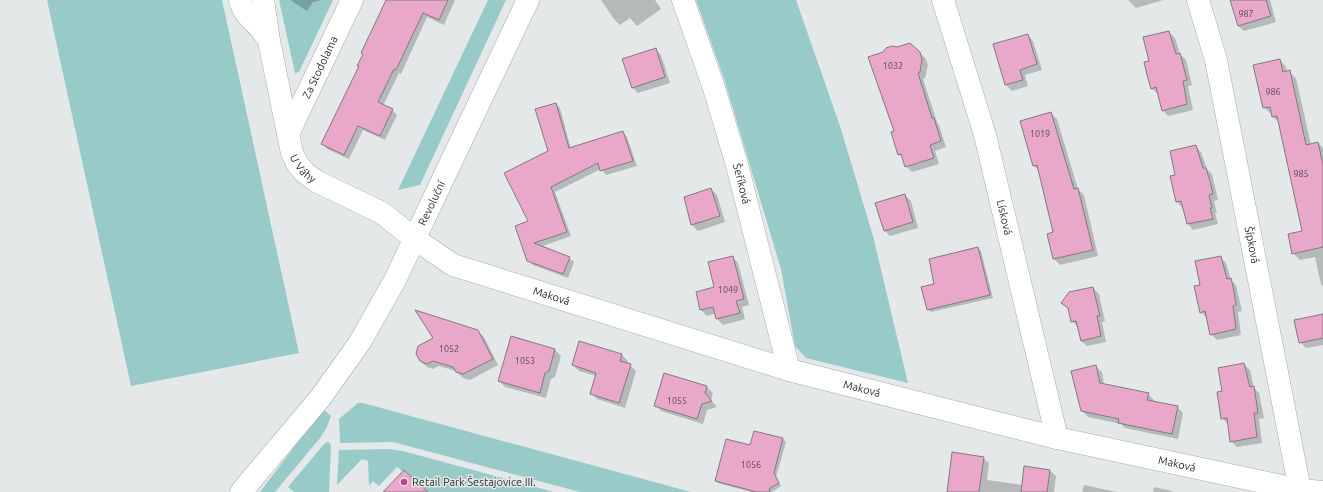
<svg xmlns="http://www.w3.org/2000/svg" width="1323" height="492" font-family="Ubuntu,sans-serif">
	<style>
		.green { fill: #98cbc7 }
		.shadow { fill: #0003 }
		.building { fill: #e9a8c9; stroke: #7f7b7d }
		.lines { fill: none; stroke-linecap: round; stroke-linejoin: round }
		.street-casing { stroke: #a7abab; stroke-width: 23 }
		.secondary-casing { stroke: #a7abab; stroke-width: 23 }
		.street { stroke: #fff; stroke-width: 22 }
		.secondary { stroke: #fff; stroke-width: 22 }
		.poi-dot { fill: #c1428d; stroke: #e4e8e8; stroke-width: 1.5 }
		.labels { text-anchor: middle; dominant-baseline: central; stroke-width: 3; stroke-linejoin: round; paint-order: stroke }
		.number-label { font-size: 9px; fill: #5b4c54 }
		.street-label { font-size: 11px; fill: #2c2e2d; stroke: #e4e8e8 }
		.poi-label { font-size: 11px; fill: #2c2e2d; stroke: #e4e8e8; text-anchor: start }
	</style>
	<rect width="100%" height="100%" fill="#e4e8e8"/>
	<!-- green -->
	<path class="green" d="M47,0H222L299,353L131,386Z
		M279,0H333L299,72L295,73Z
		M488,0H506L420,185L398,190Z
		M696,0H796L840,126L873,236L908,383L806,358L795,346L781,269L725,82Z
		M358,403H363L691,492H580L393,442L340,443L339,419Z
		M323,409L331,416L327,427L320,438L275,492H260Z
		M328,442L330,443L331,447L329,492H294L288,487L325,443Z
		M388,449L403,451L554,492H428L404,470L402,471L397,467L379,486L373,481L369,486L368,461L362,459L337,485L339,450Z"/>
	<!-- shadow -->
	<path class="shadow" d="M291,0H323L313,2L307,11L296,4Z
		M392,0H455L444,25L427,17L401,74L399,73L383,106L392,110L397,115L385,140L363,130L349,159L327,149L323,144L360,67L364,55L362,53Z
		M601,0H655L661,9L637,26L630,18L620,25L614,19Z
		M1128,0H1163L1136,8Z
		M1231,0H1270L1276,22L1244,31L1238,26Z
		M1169,32L1175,38L1180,54L1186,60L1192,85L1188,86L1193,110L1168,116L1163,110L1158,94L1151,88L1150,62Z
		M1028,35L1033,41L1042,70L1025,75L1028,86L1012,91L1006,85L994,45Z
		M655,49L661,55L670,83L638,93L632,87Z
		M920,53L926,59L928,65L925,78L923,79L937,122L939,125L946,147L935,151L939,164L912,172L906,166L904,160L899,154L895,131Z
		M1280,60L1286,67L1287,72H1289L1296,78L1311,145L1318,143L1323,148V286L1321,284L1315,257L1300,260L1293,253L1303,232L1280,123L1273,117L1272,114H1271L1264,107Z
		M556,104L560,108L571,149L623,132L627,137L637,166L606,175L601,169L555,192L571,236L540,247L569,258L574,262L568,278L533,265L528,260L529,221L549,151Z
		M1051,113L1057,119L1078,189L1084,195L1098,256L1060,265L1054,259L1048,234L1054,233L1039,171L1034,166Z
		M1196,146L1201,152L1207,169L1212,174L1218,200L1214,201L1217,213H1215L1218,224L1193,230L1188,224L1183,208L1177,202L1171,176L1177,175Z
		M711,189L717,195L725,222L698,231L692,225L685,198Z
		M905,195L911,201L918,228L890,236L884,230Z
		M978,248L981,251L993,298L931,312L928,310L936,284Z
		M732,257L738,263L749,305L742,307L745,319L723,325L717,319L716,313L707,316L701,310L715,288Z
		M1220,257L1226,263L1231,280L1236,285L1242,311L1238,312L1241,335L1217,340L1211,334L1207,318L1201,312V285Z
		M1093,288L1099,294L1105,321L1102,322L1106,342L1087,346L1081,341L1078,327L1072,321L1069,310L1063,303Z
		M1323,317V345L1306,348L1300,342Z
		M477,331L484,337L498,365L470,380L463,378L456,371L439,366L433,369L427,367L420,361Z
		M512,337L555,350L561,356L555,377L551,379L546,398L505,387L499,381Z
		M580,342L622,355L628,361L627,364L630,365L636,371L625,408L597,399L591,393L596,376L579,371L573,365Z
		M1244,364L1250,370L1254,388L1259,393L1264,418L1259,419L1262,443L1237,447L1231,441L1228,424L1222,418L1223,392Z
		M1096,367L1102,372L1104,385L1148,394L1154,400V402L1177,407L1183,413L1178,439L1125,428L1121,424L1088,417L1082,411Z
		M664,375L707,387L713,393L711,400L717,407L707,410L703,424L661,411L655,405Z
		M755,432L783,439L786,442L776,477L781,486L772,492H751L718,483L716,480L751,447Z
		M983,458L989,463L987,480L1023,485L1050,471L1056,476L1054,492H948Z
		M1084,485L1117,492H1082Z
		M1154,487L1172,491L1173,492H1153Z"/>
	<!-- building -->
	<path class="building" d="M386,0H448L439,20L423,13L396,70L394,69L378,102L393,109L380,136L358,126L344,155L321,144L359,66H357L363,54L361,53Z
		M1230,0H1266L1271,16L1238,26Z
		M1169,31L1176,54L1180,53L1187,80L1183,81L1187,104L1162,111L1156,87L1151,89L1147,75L1144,62L1149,61L1143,37Z
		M1028,34L1037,64L1020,70L1023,80L1005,85L993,44Z
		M910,43L920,52L922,59L920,72L918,73L932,118H934L941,141L930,145L934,158L905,167L901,154L898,155L891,132L894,131L868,57L883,52L886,48L892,46L897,47Z
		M656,48L665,77L632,88L622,59Z
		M1280,59L1283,72L1290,70L1306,145L1318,142L1323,165V247L1292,254L1288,234L1302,231L1277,116L1272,117L1270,107L1263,108L1253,65Z
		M556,103L569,148L623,131L633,161L600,171L598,163L551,187L567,232L534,243L570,257L563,274L527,261L515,226L528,221L504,173L548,151L535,109Z
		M1051,112L1074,189L1078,188L1093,250L1053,259L1047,234L1053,232L1037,165L1033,166L1020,121Z
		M1196,145L1203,168H1206L1210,181L1213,194L1209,195L1212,208H1210L1213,219L1187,224L1181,201L1176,202L1170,176L1175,175L1170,151Z
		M711,188L720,216L691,225L684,197Z
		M905,194L913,222L884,231L875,203Z
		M978,247L990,295L927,310L921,287L934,284L929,259Z
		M733,256L744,299L736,301L740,313L716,319L713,307L700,310L696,292L714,287L708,262Z
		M1221,256L1227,279L1231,278L1234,291L1236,305L1233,306L1236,329L1210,335L1205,311L1200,313L1194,286L1200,285L1195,261Z
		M1093,287L1100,316H1097L1101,336L1081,341L1076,321L1071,322L1068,308L1061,303L1069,292Z
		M415,310L478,330L493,359L463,374L456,372L453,367L433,361L427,364L420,361L416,354L418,346L433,338Z
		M1323,314V338L1299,343L1294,320Z
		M511,336L555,349L549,371L545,373L540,393L498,381Z
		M579,341L622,354L620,361L631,364L619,403L590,394L596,373L572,365Z
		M1244,363L1250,387L1254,386L1258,413H1254L1257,437L1230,442L1227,418L1221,419L1217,392L1222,391L1218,368Z
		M1096,365L1100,383L1149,393L1147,400L1178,406L1172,434L1118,423L1119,419L1081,411L1071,371Z
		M664,373L707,386L705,393L712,401L702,404L697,419L654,406Z
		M754,431L783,438L774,473L779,483L770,488L769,492H757L715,481L726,439L750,445Z
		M952,452L984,457L979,492H947Z
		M1024,466L1050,470L1047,492H1021Z
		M404,470L428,492H383Z"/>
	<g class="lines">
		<!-- street casing -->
		<g class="street-casing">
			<g id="street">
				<path d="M240,0C244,18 261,24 269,41"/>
				<path id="s1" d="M263,0L269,41L292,153L297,163L304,172L316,181L382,213L415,239L453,265L789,370L1057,438L1300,490L1323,492"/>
				<path id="s2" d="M683,0L714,88L737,165L789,370"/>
				<path id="s3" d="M943,0L985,135L1057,438"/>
				<path id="s4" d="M1198,0L1216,60L1300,490"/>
				<path id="s5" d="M288,134L352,0"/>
			</g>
		</g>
		<!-- secondary casing -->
		<g class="secondary-casing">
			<g id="secondary">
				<path id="s6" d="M241,492L321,397L360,342L395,280L528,0"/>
			</g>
		</g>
		<!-- street -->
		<use href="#street" class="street"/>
		<!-- secondary -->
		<use href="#secondary" class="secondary"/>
	</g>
	<!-- markers -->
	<circle class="poi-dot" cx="404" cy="482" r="4"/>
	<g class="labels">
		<!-- number labels -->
		<g class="number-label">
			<text x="1246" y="14">987</text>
			<text x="893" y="66">1032</text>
			<text x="1273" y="92">986</text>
			<text x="1040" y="134">1019</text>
			<text x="1301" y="174">985</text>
			<text x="728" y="290">1049</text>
			<text x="449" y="349">1052</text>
			<text x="525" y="361">1053</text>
			<text x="677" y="401">1055</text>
			<text x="751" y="465">1056</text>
		</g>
		<!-- street labels -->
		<g class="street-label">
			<text stroke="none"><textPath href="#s5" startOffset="74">Za Stodolama</textPath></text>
			<text stroke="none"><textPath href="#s1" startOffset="175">U Váhy</textPath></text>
			<text stroke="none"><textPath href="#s2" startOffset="193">Šeříková</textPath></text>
			<text stroke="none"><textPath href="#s6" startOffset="348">Revoluční</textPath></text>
			<text stroke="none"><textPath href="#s3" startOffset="226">Lísková</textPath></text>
			<text stroke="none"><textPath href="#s4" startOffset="251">Šípková</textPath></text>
			<text stroke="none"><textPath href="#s1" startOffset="458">Maková</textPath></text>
			<text stroke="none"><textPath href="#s1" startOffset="782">Maková</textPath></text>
			<text stroke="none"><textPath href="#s1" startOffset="1106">Maková</textPath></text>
		</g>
		<!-- poi labels -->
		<g class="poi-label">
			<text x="412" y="482">Retail Park Šestajovice III.</text>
		</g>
	</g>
</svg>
